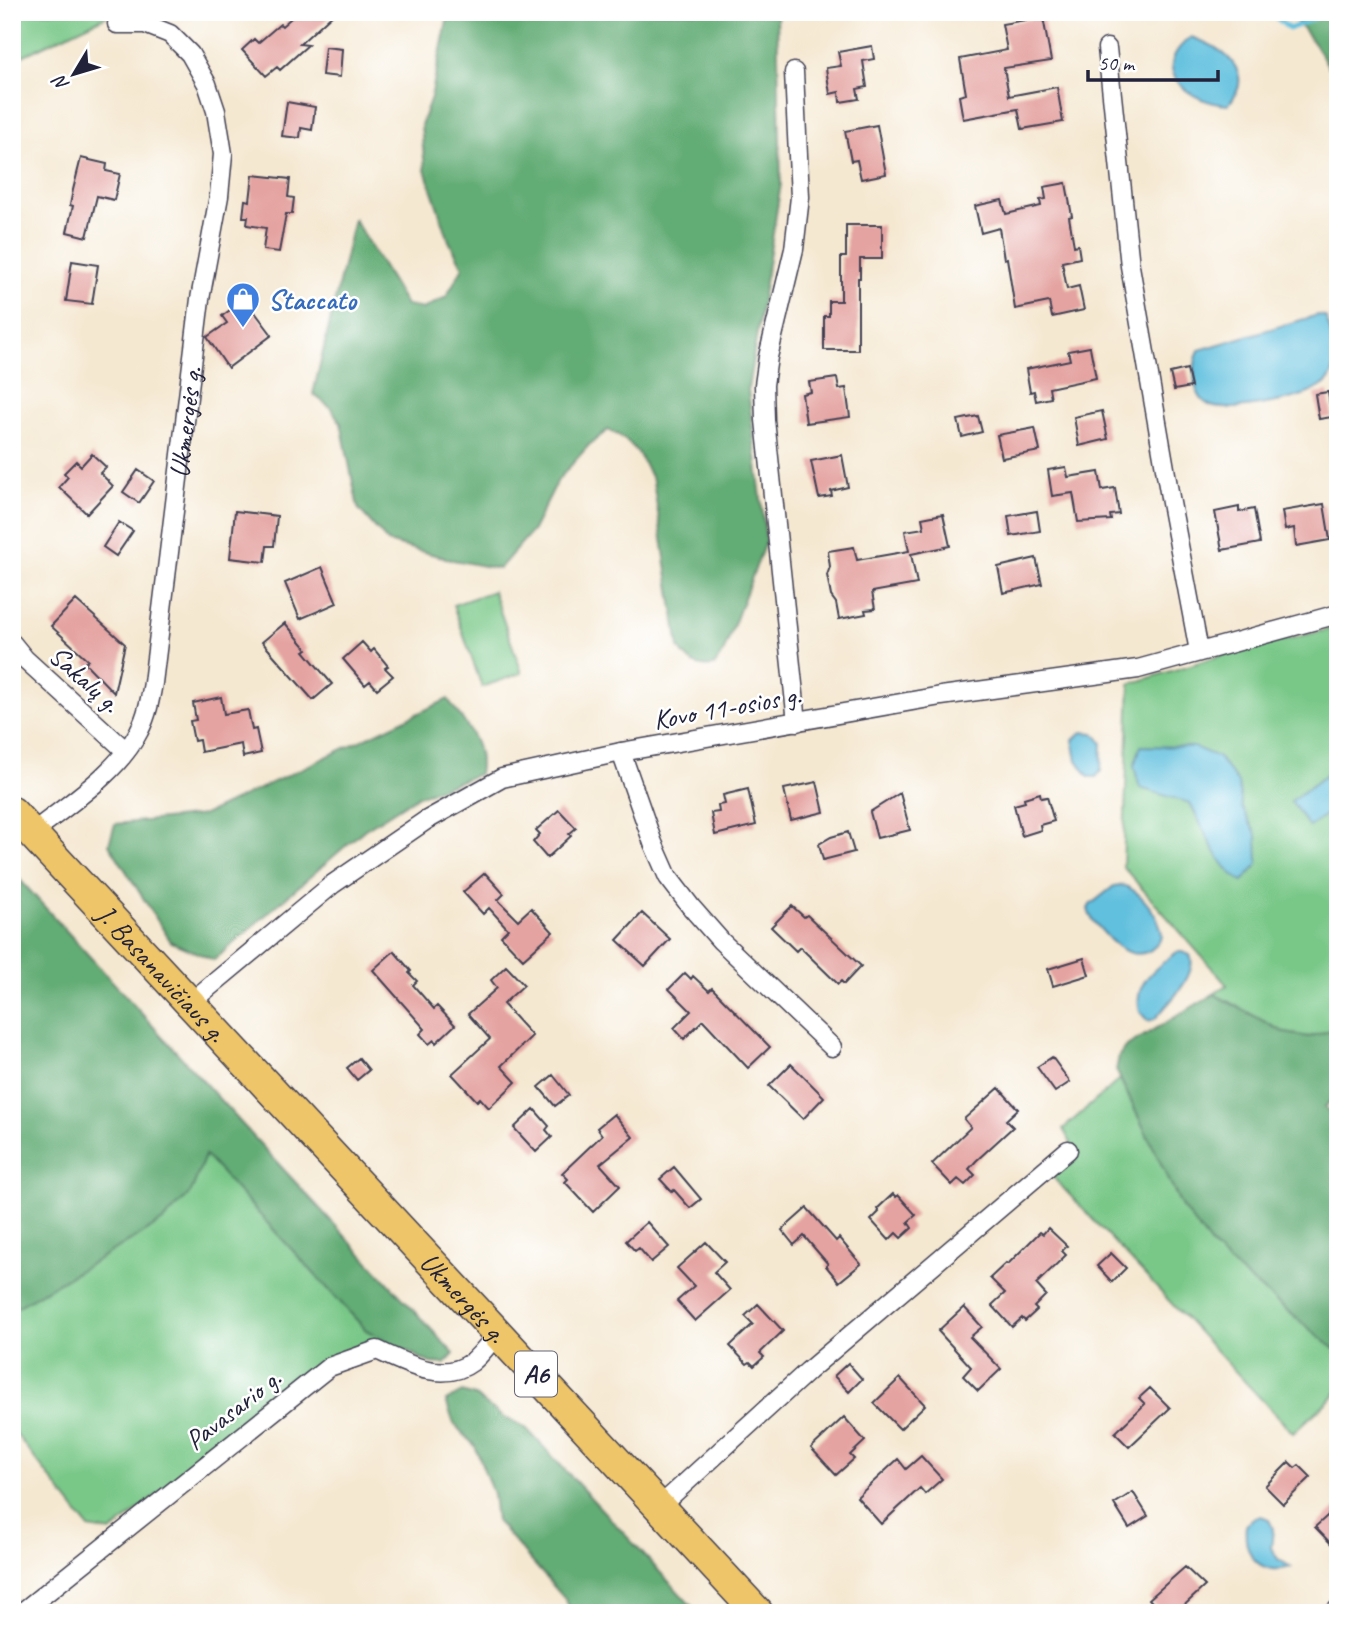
<svg xmlns="http://www.w3.org/2000/svg" width="1350" height="1625" font-family="Caveat,sans-serif">
	<style>
		.green { fill: #79c888; stroke: #4e7562; stroke-width: 2 }
		.forest { fill: #62ac74; stroke: #426758; stroke-width: 2 }
		.water { fill: #60c0de; stroke: #41718c; stroke-width: 2 }
		.lines { fill: none; stroke-linecap: round; stroke-linejoin: round }
		.stream { stroke: #60c0de; stroke-width: 5 }
		.building { fill: #e4a3a0 }
		.minor-casing { stroke: #424052; stroke-width: 21 }
		.trunk-casing { stroke: #424052; stroke-width: 33 }
		.minor { stroke: #fff; stroke-width: 18 }
		.trunk { stroke: #eec569; stroke-width: 30 }
		.labels { text-anchor: middle; dominant-baseline: central; stroke-width: 5; stroke-linejoin: round; paint-order: stroke }
		.shield { fill: #fff; stroke: #646476; stroke-width: 2 }
		.shield-label { font-size: 26px; font-weight: bold; fill: #22223b }
		.shop-label { font-size: 28px; font-weight: bold; fill: #366cbe; stroke: #fff; text-anchor: start }
		.street-label { font-size: 28px; fill: #22223b; stroke: #fff }
	</style>
	<rect width="100%" height="100%" fill="#fff"/>
	<filter id="ink" filterUnits="userSpaceOnUse"><feTurbulence type="fractalNoise" baseFrequency=".0143" numOctaves="2"/><feDisplacementMap in="SourceGraphic" scale="14" xChannelSelector="R" yChannelSelector="G"/><feConvolveMatrix kernelMatrix="1 2 1 2 8 2 1 2 1" color-interpolation-filters="sRGB"/></filter>
	<filter id="wash" filterUnits="userSpaceOnUse"><feTurbulence type="fractalNoise" baseFrequency=".00686" numOctaves="4" result="noise"/><feDisplacementMap in="SourceGraphic" scale="28" xChannelSelector="R" yChannelSelector="G"/><feGaussianBlur stdDeviation="1.57" result="paint"/><feColorMatrix in="noise" values="0 0 0 0 0 0 0 0 0 0 0 0 0 0 0 0 0 1.4 0 .05"/><feComposite in="paint" operator="in"/></filter>
	<g filter="url(#wash)">
		<rect width="100%" height="100%" fill="#f5e8d1"/>
		<!-- green -->
		<path class="green" d="M12,12H110L111,14L12,61Z
			M493,591L522,673L482,687L453,605Z
			M1338,627V1028L1309,1037L1285,1033L1214,994L1227,985L1123,867L1130,684L1219,656Z
			M1120,1079L1182,1207L1212,1246L1234,1267L1338,1352V1392L1293,1433L1051,1175L1076,1152L1063,1129Z
			M205,1155L366,1330L394,1344L356,1347L320,1364L111,1532L89,1528L12,1429V1310L163,1221L191,1192Z"/>
		<!-- forest -->
		<path class="forest" d="M449,12H777L781,184L748,389L766,540L724,651L714,666C696,668 689,663 679,648L653,481C641,456 634,441 608,430L589,445L558,480L533,530L499,569L453,560L388,542L358,508L341,423L330,407L313,394L354,219L406,305L423,309L446,297L463,267L449,241L425,170L421,125L431,97Z
			M1290,12H1338V81L1312,41Z
			M448,699C464,723 485,743 479,774L416,797L364,830L214,960L171,942L109,844L115,824L204,815Z
			M12,871L262,1146L454,1354L445,1364L430,1363L366,1330L205,1155L191,1192L163,1221L12,1310Z
			M1214,994L1285,1033L1309,1037L1338,1028V1093L1325,1107L1338,1121V1352L1234,1267L1212,1246L1182,1207L1116,1070L1119,1056L1125,1047Z
			M462,1392L475,1396L500,1415L526,1428L698,1613H573L565,1599L496,1521L493,1494L475,1446L454,1424L446,1401Z"/>
		<!-- water -->
		<path class="water" d="M1191,37C1222,47 1258,72 1228,105C1190,103 1146,70 1191,37Z
			M1318,315L1325,317C1332,331 1338,360 1332,375C1328,384 1315,391 1306,394C1287,401 1226,414 1209,405C1191,395 1192,367 1199,350Z
			M1082,732L1094,733L1102,743L1101,771L1096,777H1089L1077,760L1073,740Z
			M1141,746L1194,747L1218,757L1238,783L1242,808L1257,836L1258,864L1243,881C1221,874 1201,823 1190,803L1140,788L1134,766Z
			M1338,766V806L1309,827L1291,801Z
			M1120,885C1139,887 1162,919 1162,937C1145,966 1120,953 1103,932C1097,925 1090,919 1088,909L1090,905L1114,886Z
			M1177,952H1182L1190,955C1199,975 1167,1004 1155,1019L1148,1021L1140,1012C1132,984 1156,967 1177,952Z
			M1261,1516L1269,1519L1273,1529L1271,1548L1278,1559L1291,1567C1286,1568 1278,1570 1273,1569C1250,1566 1244,1544 1246,1525L1252,1519Z"/>
		<g class="lines">
			<!-- stream -->
			<path class="stream" d="M1270,12L1289,29L1315,18L1323,12"/>
		</g>
		<g id="blocks">
			<!-- building -->
			<path class="building" d="M298,12H335L300,44L308,45L280,70L277,67L266,76L242,50L254,39L258,43L280,24L282,26Z
				M1043,17L1051,61L1004,68L1009,96L1057,87L1063,122L1022,129L1018,109L963,119L959,96L966,94L960,59L1007,50L1002,24Z
				M872,46L874,59L863,61L867,87L857,89L859,99L840,102L839,92L830,94L826,68L841,66L838,52Z
				M325,47L342,49L340,77L322,75Z
				M287,102L315,107L312,130L301,128L300,138L282,136Z
				M877,125L886,174L861,179L857,160L851,161L845,131Z
				M81,158L107,164L106,171L120,174L114,200L97,196L87,237L67,232L73,206L70,205L73,190Z
				M253,175L290,179L288,197L294,198L292,214H286L279,252L263,250L266,228L247,225L248,217H243L245,200L250,201Z
				M1066,183L1072,216L1069,217L1074,246L1078,245L1080,258L1062,262L1067,289L1079,286L1084,310L1052,317L1049,302L1015,309L1007,258L1004,259L999,228L981,233L975,206L1002,200L1006,214L1041,206L1040,200L1046,199L1044,187Z
				M846,225H882V259H860V278H858V350H824V316H829V301H841V257H846Z
				M72,261L98,265L92,304L66,301Z
				M245,299L272,335L228,368L207,337L227,323L222,316Z
				M1090,347L1096,378L1049,388L1051,398L1036,401L1034,391L1030,392L1026,369L1070,360L1068,351Z
				M1187,369L1191,387L1174,390L1170,373Z
				M837,378L839,389L846,388L850,417L806,423L802,394L811,392L809,382Z
				M1328,392L1332,417L1319,419L1315,394Z
				M1102,411L1108,439L1079,446L1074,417Z
				M978,416L982,432L962,437L958,420Z
				M1035,428L1040,451L1002,458L997,435Z
				M92,454L106,467L100,473L113,486L87,514L59,487L68,477L64,473L76,461L81,466Z
				M842,455L848,487L831,491L832,496L819,498L811,461Z
				M1066,467L1068,477L1099,472L1102,490L1115,488L1119,514L1110,515L1111,520L1078,522L1073,493L1052,496L1048,470Z
				M138,470L154,481L139,503L123,492Z
				M1324,504L1330,540L1296,546L1294,528L1285,530L1282,511Z
				M1239,507V512L1254,509L1260,543L1222,550L1215,512Z
				M235,511L277,516L274,546H267L265,562L230,558Z
				M1037,511L1040,531L1011,536L1008,516Z
				M943,514L950,546L911,554L917,584L872,592L875,609L865,610L866,614L839,619L836,603L831,596L827,575L830,567L828,551L854,547L857,560L909,551L905,531L924,528L922,518Z
				M119,522L133,531L116,556L103,547Z
				M1036,558L1042,584L1003,593L998,567Z
				M322,567L337,603L300,619L285,583Z
				M76,600L125,644L114,693L85,663L88,660L51,626Z
				M285,623L307,649L304,651L332,684L313,700L262,642Z
				M362,642L371,652L374,649L388,666L385,668L393,676L377,689L370,681L365,685L343,659Z
				M221,697L224,714L248,710L252,730L256,729L261,753L243,757L241,744L201,752L199,740L194,741L190,721L196,720L193,703Z
				M817,782L824,812L791,820L784,789Z
				M748,789L756,825L715,835L711,813L719,812L718,805L725,804L723,795Z
				M900,793L910,830L877,838L870,812Z
				M1040,793L1041,798L1047,797L1054,821L1040,825L1041,830L1022,836L1014,805L1025,802L1024,798Z
				M559,810L576,828L569,834L571,836L547,858L533,842L540,834L536,830Z
				M848,832L854,852L823,860L819,844L831,837Z
				M485,873L504,894L498,900L518,920L531,908L553,932L523,959L501,936L508,929L489,908L483,914L463,892Z
				M792,906L804,917L807,915L861,966L844,984L841,981L838,984L800,947L796,951L771,927Z
				M642,913L670,939L645,966L617,940Z
				M394,951L411,971L409,973L417,981L413,985L434,1009L437,1006L455,1025L436,1043L434,1040L429,1044L420,1034L425,1029L373,970Z
				M1084,958L1089,975L1053,986L1048,969Z
				M506,966L524,985L503,1004L532,1036L501,1066L516,1082L489,1108L480,1098L477,1101L452,1074L490,1039L468,1014L497,988L491,980Z
				M685,973L691,979L693,976L709,991L712,988L770,1047L748,1068L703,1020L684,1039L674,1028L691,1011L669,989Z
				M1052,1057L1070,1082L1055,1092L1037,1067Z
				M359,1058L369,1070L357,1080L347,1068Z
				M791,1064L824,1097L803,1119L769,1086Z
				M553,1075L569,1095L555,1106L539,1087Z
				M999,1088L1018,1109L1006,1120L1013,1127L976,1161L969,1169L975,1175L965,1185L958,1179L952,1185L932,1164L971,1127L964,1119Z
				M534,1109L549,1126L546,1130L552,1137L536,1152L514,1128Z
				M614,1114L633,1137L600,1164L620,1186L593,1212L565,1182L568,1179L562,1173L602,1135L597,1128Z
				M674,1167L701,1199L690,1208L674,1190L672,1192L660,1179Z
				M893,1194L896,1197L898,1195L916,1215L908,1222L912,1228L901,1238L896,1233L889,1240L871,1220L879,1212L877,1209Z
				M807,1208L836,1241L839,1238L861,1264L839,1282L826,1266L828,1264L804,1236L794,1245L782,1230Z
				M647,1222L669,1247L651,1262L639,1248L635,1251L626,1241Z
				M1048,1228L1067,1246L1062,1251L1066,1255L1036,1284L1046,1295L1034,1307L1037,1310L1025,1321L1022,1318L1012,1327L992,1305L1005,1293L990,1278L1006,1263L1008,1264L1040,1232L1043,1234Z
				M706,1242L725,1262L714,1272L730,1290L695,1321L677,1301L694,1286L677,1268Z
				M1111,1253L1126,1268L1112,1282L1097,1266Z
				M758,1304L783,1331L760,1353L764,1357L754,1366L750,1362L747,1364L730,1346L753,1324L745,1316Z
				M964,1307L982,1327L970,1337L1001,1369L978,1391L963,1376L971,1367L938,1331Z
				M848,1363L862,1379L849,1392L834,1376Z
				M900,1378L925,1405L900,1429L874,1403Z
				M1150,1388L1170,1408L1129,1447L1115,1433L1145,1404L1139,1398Z
				M844,1417L865,1441L850,1455L854,1459L836,1475L811,1448Z
				M921,1456L942,1479L925,1494L920,1488L881,1524L857,1497L898,1459L906,1469Z
				M1289,1462L1295,1468L1299,1465L1311,1477L1283,1504L1265,1486Z
				M1133,1492L1148,1516L1129,1528L1114,1504Z
				M1338,1506V1551L1315,1527Z
				M1185,1567L1205,1586L1176,1613H1162L1149,1599Z"/>
		</g>
	</g>
	<g filter="url(#ink)">
		<use href="#blocks" fill-opacity="0" stroke="#424052" stroke-width="2"/>
		<g class="lines">
			<!-- minor casing -->
			<g class="minor-casing">
				<g id="minor">
					<path d="M1107,48L1130,266L1171,503L1199,651"/>
					<path d="M794,72L800,197L794,249L768,357L764,385L765,420L797,722"/>
					<path d="M12,643L25,659L126,751"/>
					<path d="M621,752L653,843L668,877L691,907L721,941L832,1047"/>
					<path id="s1" d="M32,833C67,805 119,772 139,731C147,716 150,700 153,683L200,299L219,196L223,154L216,111L207,84L190,54L170,34L145,24H117"/>
					<path d="M191,1002L333,884L425,821L502,778L621,752L941,696L1138,669L1338,614"/>
					<path d="M660,1506L808,1371L1068,1150"/>
					<path d="M21,1613L329,1367L377,1350C405,1363 443,1384 472,1362C482,1354 490,1342 498,1333"/>
					<path d="M1334,1613L1338,1609"/>
				</g>
			</g>
			<!-- trunk casing -->
			<g class="trunk-casing">
				<g id="trunk">
					<path id="s2" d="M12,812L758,1613"/>
				</g>
			</g>
			<!-- minor -->
			<use href="#minor" class="minor"/>
			<!-- trunk -->
			<use href="#trunk" class="trunk"/>
		</g>
	</g>
	<!-- icons -->
	<defs>
		<g id="shop-pin" transform="scale(1.75)"><path d="M0 17L-7.5 6A9.5 9.5 0 1 1 7.5 6Z" fill="#3f7fe0" stroke="#fff"/><path d="M-5-2.5h2.3a2.7 3.5 0 0 1 5.4 0H5L5.5 6h-11ZM-1.5-2.5h3a1.5 2.3 0 0 0-3 0Z" fill="#fff"/></g>
	</defs>
	<g fill-rule="evenodd">
		<use href="#shop-pin" x="243" y="299"/>
	</g>
	<g class="labels">
		<!-- shield labels -->
		<rect class="shield" x="515" y="1351.5" width="42" height="45" rx="5"/>
		<g class="shield-label">
			<text x="536" y="1374">A6</text>
		</g>
		<!-- shop labels -->
		<g class="shop-label">
			<text x="268" y="299">Staccato</text>
		</g>
		<!-- street labels -->
		<g class="street-label">
			<text stroke="none"><textPath href="#s1" startOffset="462">Ukmergės g.</textPath></text>
			<text transform="translate(85 679) rotate(42)">Sakalų g.</text>
			<text transform="translate(727 707) rotate(-10)">Kovo 11-osios g.</text>
			<text stroke="none"><textPath href="#s2" startOffset="220">J. Basanavičiaus g.</textPath></text>
			<text stroke="none"><textPath href="#s2" startOffset="663">Ukmergės g.</textPath></text>
			<text transform="translate(233 1409) rotate(-38)">Pavasario g.</text>
		</g>
	</g>
	<!-- margin -->
	<rect width="1350" height="1625" fill="none" stroke="#fff" stroke-width="42"/>
	<!-- north arrow -->
	<g transform="translate(74 74) rotate(232)" stroke="#ffffff" stroke-width="5" paint-order="stroke">
	<path d="M0-5L12 26L0 18L-12 26Z" fill="#22223b"/>
	<text y="-10" font-size="19" font-weight="bold" text-anchor="middle" fill="#22223b">N</text>
	</g>
	<!-- scale -->
	<path d="M1088 70v10h130v-10" fill="none" stroke="#22223b" stroke-width="3.5"/>
	<text x="1098" y="70" font-size="21" fill="#22223b" stroke="#ffffff" stroke-width="5" paint-order="stroke">50 m</text>
</svg>
